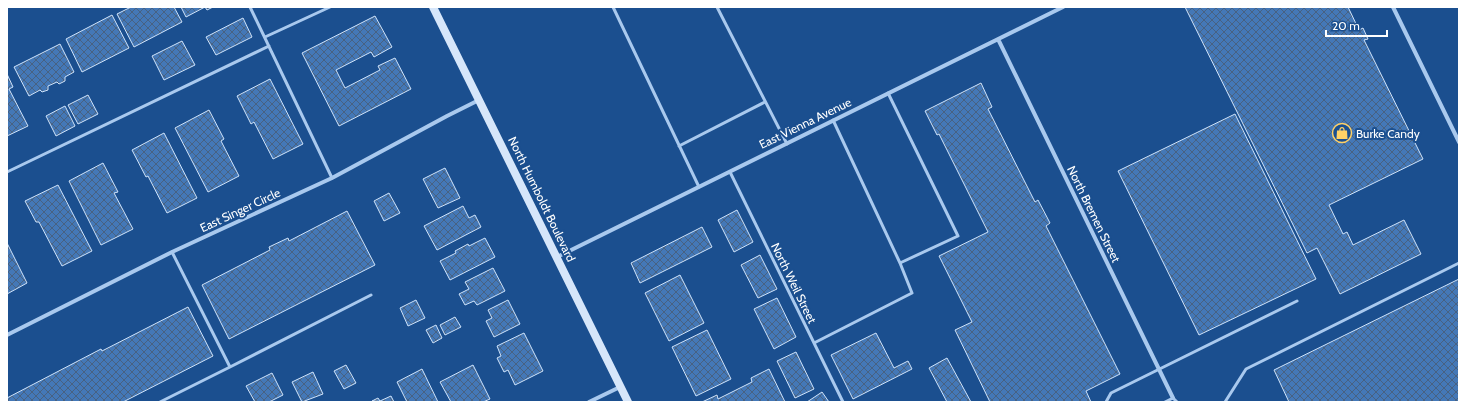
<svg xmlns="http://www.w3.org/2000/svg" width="1466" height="409" font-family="Cabin,sans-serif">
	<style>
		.building { fill: url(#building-cross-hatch); stroke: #cfe3fa }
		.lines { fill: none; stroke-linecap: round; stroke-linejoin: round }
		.service { stroke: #a9c9ee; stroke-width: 3 }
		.minor { stroke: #a9c9ee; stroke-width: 4 }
		.secondary { stroke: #d6e6fa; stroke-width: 8 }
		.labels { text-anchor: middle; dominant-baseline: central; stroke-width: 4; stroke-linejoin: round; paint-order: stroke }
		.street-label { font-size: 12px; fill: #fff; stroke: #1b4f8f }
		.poi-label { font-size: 12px; fill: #fff; stroke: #1b4f8f; text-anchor: start }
	</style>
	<defs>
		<pattern id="building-cross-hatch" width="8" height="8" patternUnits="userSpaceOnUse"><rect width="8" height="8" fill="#4478b7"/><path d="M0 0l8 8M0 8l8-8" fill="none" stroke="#486282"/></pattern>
	</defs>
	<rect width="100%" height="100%" fill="#1b4f8f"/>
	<!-- building -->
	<path class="building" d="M131,7H174L182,22L134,47L117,14Z
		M181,7H213L207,10L205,7L186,17Z
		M1185,7H1348L1359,30L1363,28L1368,39L1364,40L1423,159L1329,205L1343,234L1347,232L1353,245L1404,220L1421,254L1340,294L1317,248L1307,253Z
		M112,15L129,48L82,72L66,39Z
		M375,16L392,47L374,57L371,52L336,70L345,88L380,70L378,66L395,58L411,89L339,126L302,53Z
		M243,18L252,37L216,55L206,37Z
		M182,41L195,65L164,80L152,56Z
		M60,44L74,72L65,77V81L59,84L57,82L48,86V90L42,92L40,90L29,96L14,67Z
		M7,74L13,87L9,89L28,126L7,136Z
		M270,79L303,144L273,159L254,122L251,124L237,96Z
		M981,83L992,107L988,109L1035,202L1038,200L1050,223L1046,226L1120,374L1086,391L1091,402H990L955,330L972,322L939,256L988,232L939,134L937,135L925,111Z
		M88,95L98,114L78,124L68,105Z
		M65,106L75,126L56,136L46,116Z
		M209,110L224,139L221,141L239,176L208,192L175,128Z
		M1235,114L1316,279L1199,335L1118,171Z
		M164,133L197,198L167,213L148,176L146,177L132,150Z
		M103,163L118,192L114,193L133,229L101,245L69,181Z
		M445,168L460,198L438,208L423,179Z
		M58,185L92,251L62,266L39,222H36L25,201Z
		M389,193L400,213L384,221L374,201Z
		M463,206L469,218L475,215L481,227L437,250L424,226Z
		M737,210L753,242L734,252L718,220Z
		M347,211L375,265L229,339L202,285L270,250L269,247L288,238L289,241Z
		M702,227L712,247L640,283L631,263Z
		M485,238L495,257L450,280L440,261L456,253L455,251L468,244L469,246Z
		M7,243L27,283L7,294Z
		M760,255L777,289L758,298L741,265Z
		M493,268L505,291L477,305L474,301L465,305L459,294L469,289L465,282Z
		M680,275L704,323L669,341L645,293Z
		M1459,279V402H1289L1274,370Z
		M777,298L796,337L774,349L754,309Z
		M416,300L425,318L408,326L400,308Z
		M508,300L520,324L494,337L486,321L492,318L488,310Z
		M188,307L213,356L123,402H7V398L101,349L102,351Z
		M455,317L461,327L445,335L440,325Z
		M436,325L442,338L433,343L426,330Z
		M707,330L731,379L696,396L672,347Z
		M524,333L543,371L515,385L508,370L504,372L497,358L501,356L497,346Z
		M876,333L894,368L908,361L912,369L853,399L831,355Z
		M796,352L814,389L795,398L777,361Z
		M947,358L971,402H947L929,368Z
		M346,365L356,383L344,389L334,371Z
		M473,365L490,399L483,402H451L440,382Z
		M422,369L438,402H407L397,382Z
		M769,369L785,402H702L717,395L718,399L752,382L751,378Z
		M313,372L323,394L302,402L292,382Z
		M272,373L283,395L269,402H255L246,386Z
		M822,392L829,402H807Z
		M391,396L394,402L372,401L378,398L380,401Z"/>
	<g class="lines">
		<!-- service -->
		<path class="service" d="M250,7L332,178
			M613,7L699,187
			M717,7L787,144
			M265,37L330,7
			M833,120L900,263L958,236L888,93
			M679,146L765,102
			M7,172L269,46
			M730,172L843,402
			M814,343L912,293L900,263
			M230,367L371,295
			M160,402L230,367L172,252
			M1106,402L1111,393L1297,301
			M1165,402L1173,398L1177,402
			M1225,402L1246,369L1459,263"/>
		<!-- minor -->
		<path class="minor" d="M1393,7L1459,142
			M998,39L1173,398
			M557,257L1063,7
			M7,335L172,252L332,178L447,116L479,100
			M589,402L620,387"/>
		<!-- secondary -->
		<path class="secondary" d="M433,7L628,402"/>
	</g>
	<!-- icons -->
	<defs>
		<g id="shop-ring" transform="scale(1)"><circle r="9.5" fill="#1b4f8f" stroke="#ffd166" stroke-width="1.5"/><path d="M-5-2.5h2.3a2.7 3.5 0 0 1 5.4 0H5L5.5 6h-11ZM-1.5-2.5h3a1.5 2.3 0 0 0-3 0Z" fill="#ffd166"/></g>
	</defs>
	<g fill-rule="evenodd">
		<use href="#shop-ring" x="1342" y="133"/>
	</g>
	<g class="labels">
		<!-- street labels -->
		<g class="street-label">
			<text transform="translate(805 123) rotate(-26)">East Vienna Avenue</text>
			<text transform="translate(542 199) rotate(64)">North Humboldt Boulevard</text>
			<text transform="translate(240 210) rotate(-25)">East Singer Circle</text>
			<text transform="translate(1094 214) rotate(64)">North Bremen Street</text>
			<text transform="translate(794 283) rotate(64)">North Weil Street</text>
		</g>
		<!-- poi labels -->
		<g class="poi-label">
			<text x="1356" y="133">Burke Candy</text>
		</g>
	</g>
	<!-- border -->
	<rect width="1466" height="409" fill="none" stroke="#ffffff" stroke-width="16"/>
	<!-- scale -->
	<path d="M1326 30v6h61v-6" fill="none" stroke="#ffffff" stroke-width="2"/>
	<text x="1332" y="30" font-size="12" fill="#ffffff" stroke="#1b4f8f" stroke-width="3" paint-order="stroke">20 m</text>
</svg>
